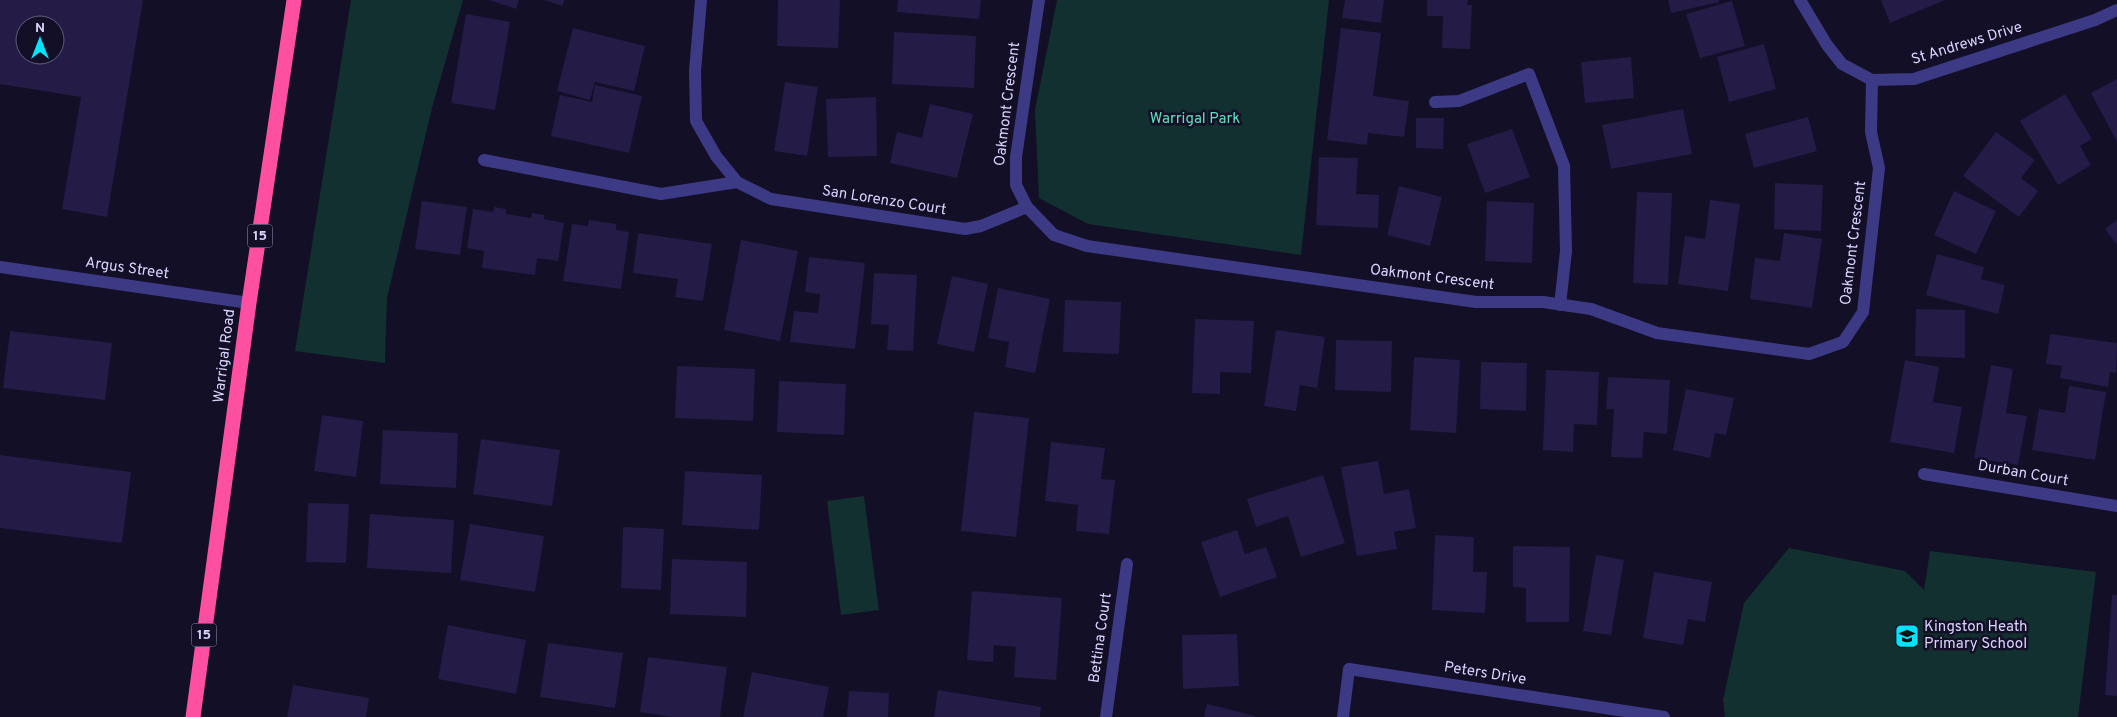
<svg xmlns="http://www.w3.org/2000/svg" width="2117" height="717" font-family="Overpass,sans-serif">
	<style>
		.green { fill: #12302f }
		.building { fill: #241b47; fill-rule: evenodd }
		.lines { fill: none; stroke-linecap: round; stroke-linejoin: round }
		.minor { stroke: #3d3a85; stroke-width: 12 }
		.highway { stroke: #ff4fa3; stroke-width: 15 }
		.labels { text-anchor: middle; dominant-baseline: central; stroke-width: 5; stroke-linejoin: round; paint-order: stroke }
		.shield { fill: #130f26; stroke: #9e99be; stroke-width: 1 }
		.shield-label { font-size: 14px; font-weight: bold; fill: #d9d4ff }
		.street-label { font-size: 15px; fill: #d9d4ff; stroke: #130f26 }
		.park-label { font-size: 15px; fill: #5fe0c0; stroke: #130f26 }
		.poi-label { font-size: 15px; fill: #d9d4ff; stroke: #130f26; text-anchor: start }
	</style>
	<rect width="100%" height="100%" fill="#130f26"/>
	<!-- green -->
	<path class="green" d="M351,0H463L432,108L387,298L385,363L295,351Z
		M1057,0H1329L1301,255L1088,224L1039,198L1035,110Z
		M864,496L879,610L841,615L827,501Z
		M1789,548L1905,571L1924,590L1930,551L2096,572L2078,717H1725L1723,700L1744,603Z"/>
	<!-- building -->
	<path class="building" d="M0,0H143L107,217L62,209L81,97L0,84ZM25,25H55V55H25Z
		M489,0H519L516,9Z
		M544,0H564L563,6Z
		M778,0H840L838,48L777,46Z
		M898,0H981L979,19L897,12Z
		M1345,0H1384L1381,23L1342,18Z
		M1427,0H1468L1467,5H1472L1470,49L1442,48L1443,16H1427Z
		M1668,0H1719V2L1671,13Z
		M1881,0H1945L1890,23Z
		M1732,1L1745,46L1700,58L1686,14Z
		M466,14L510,22L495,110L451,103Z
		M573,28L645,46L634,91L595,82L590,100L557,91Z
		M1341,28L1381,33L1373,96L1409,101L1404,137L1368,133L1367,145L1327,140Z
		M894,32L976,36L974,88L892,84Z
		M1764,44L1776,89L1729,102L1717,57Z
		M1631,57L1634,98L1585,103L1581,62Z
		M2117,79V142L2091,93Z
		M785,82L818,87L807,156L774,151Z
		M595,85L642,96L629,153L551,136L560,95L592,102Z
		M2065,94L2092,139L2080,146L2091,165L2058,185L2020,121Z
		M876,97L877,156L828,157L826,99Z
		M930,104L973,114L957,178L890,163L897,132L922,138Z
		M1683,109L1692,154L1611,169L1602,125Z
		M1808,117L1817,151L1754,168L1745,134Z
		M1416,118H1444L1443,149L1416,148Z
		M1512,129L1530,177L1485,193L1467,144Z
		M1996,132L2035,160L2021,178L2038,191L2019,217L1963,176Z
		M1319,157L1358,158L1356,194L1379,195L1378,228L1316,225Z
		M1775,183L1823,185L1821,231L1774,229Z
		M1399,186L1442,197L1430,246L1387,235Z
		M1954,191L1996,211L1976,254L1934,235Z
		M1637,192L1672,193L1668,285L1633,283Z
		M1710,200L1740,204L1728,291L1678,284L1685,236L1705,239Z
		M422,201L467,207L460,255L415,249Z
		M1487,201L1534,203L1532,263L1485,261Z
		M494,207L506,209V214L531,218L532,213L544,215V219L564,223L558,261L537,258L535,275L482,268L484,251L467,248L473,209L493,212Z
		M589,220L616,224V230L629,232L621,289L563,281L572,224L588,226Z
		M2117,220V245L2105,229Z
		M638,233L712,244L703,301L675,297L678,279L633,273Z
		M1784,233L1822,239L1812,308L1750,299L1755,258L1780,261Z
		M741,240L798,251L780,341L724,330Z
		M1937,254L1984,267L1981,279L2005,285L1998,314L1926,295Z
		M809,257L865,263L855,349L790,342L794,311L818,313L820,294L805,292Z
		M874,273L917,275L913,351L887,350L889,325L871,324Z
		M952,276L988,284L974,352L937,344Z
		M998,288L1050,299L1035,373L1005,367L1009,342L988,338Z
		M1065,300L1121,302L1119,354L1063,352Z
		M1916,309L1965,310V358L1915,356Z
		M1195,319L1254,321L1251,373L1220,372V394L1192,393Z
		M1276,330L1325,337L1317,388L1300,385L1296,411L1264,406Z
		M10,331L112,343L105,400L3,388Z
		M2050,334L2117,343L2116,373L2110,372L2108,387L2060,378L2062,366L2046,364Z
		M1336,340L1392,341L1391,392L1335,390Z
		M1414,357L1460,360L1456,433L1410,430Z
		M1905,360L1939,367L1933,402L1962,407L1954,453L1890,442Z
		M1481,362L1527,363L1526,411L1480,409Z
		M1991,365L2013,369L2006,413L2027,416L2018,465L1974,458Z
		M677,366L755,369L753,421L675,418Z
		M1546,370L1599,372L1597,425L1574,424L1573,452L1543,450Z
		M1608,377L1670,380L1667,434L1644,432L1642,458L1611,457L1614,409H1606Z
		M779,381L846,384L844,435L777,432Z
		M2069,386L2106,392L2095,460L2032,450L2039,409L2065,413Z
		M1686,389L1734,398L1726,435L1715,433L1710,458L1673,450Z
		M974,412L1029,418L1016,537L961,531Z
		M322,415L363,421L356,477L314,471Z
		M383,430L458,433L456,488L380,484Z
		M481,439L560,450L552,506L473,494Z
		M1051,442L1105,448L1101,479L1115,480L1109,534L1076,531L1078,505L1045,501Z
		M0,455L131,472L122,543L0,528Z
		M1378,461L1384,494L1409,489L1416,528L1394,532L1397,549L1357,556L1341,467Z
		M685,471L762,475L759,530L682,525Z
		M1323,475L1345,543L1301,557L1288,516L1256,527L1247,499Z
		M308,503L349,504L346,563L306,562Z
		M370,514L454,520L451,573L367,568Z
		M470,524L544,536L535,592L460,580Z
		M623,527L664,529L661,590L621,588Z
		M1237,530L1245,554L1266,547L1277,577L1220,597L1201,542Z
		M1435,535L1474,537L1473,572H1487L1485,613L1432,610Z
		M1513,546L1570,547L1569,622H1526V588L1513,587Z
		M1596,555L1624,560L1611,635L1583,631Z
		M672,559L747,562L746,617L670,614Z
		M1654,572L1712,582L1705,622L1688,619L1683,645L1643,638Z
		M972,591L1062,598L1056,680L1014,677L1016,647L994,645L993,662L967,660Z
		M2112,595H2117V696L2105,695Z
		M448,625L526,640L516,694L438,679Z
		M1237,634L1239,686L1183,689L1182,635Z
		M548,643L623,653L615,708L540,697Z
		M648,657L727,667L720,717H673L640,712Z
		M752,672L829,687L823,717H743Z
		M293,685L369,698L366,717H287Z
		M938,690L1041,707L1040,717H934Z
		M849,691L889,693L888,717H847Z
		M1207,704L1255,716V717H1204Z"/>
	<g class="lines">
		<!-- minor -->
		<path class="minor" d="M701,0L695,71L696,121L716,156L737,182L771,199L965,229L981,226L1027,207
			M1039,0L1016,157V185L1027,207L1054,235L1087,246L1476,302H1543L1591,309L1657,333L1809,354L1843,342L1863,312L1879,168L1871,132L1872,80
			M1800,0L1827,45L1842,64L1872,80L1914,79L2095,20L2117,10
			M1435,102L1459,101L1529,74L1564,166L1566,251L1560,305
			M484,160L661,194L737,182
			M0,267L249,303
			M1924,474L2117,506
			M1106,717L1127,564
			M1343,717L1349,669L1664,717"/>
		<!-- highway -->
		<path class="highway" d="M193,717L249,303L294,0"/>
	</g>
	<!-- icons -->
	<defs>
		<g id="school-square" transform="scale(1.25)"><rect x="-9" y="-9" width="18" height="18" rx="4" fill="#00e5ff" stroke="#130f26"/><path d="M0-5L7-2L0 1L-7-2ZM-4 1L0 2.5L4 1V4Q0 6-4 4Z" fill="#111"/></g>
	</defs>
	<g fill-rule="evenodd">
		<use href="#school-square" x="1907" y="636"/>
	</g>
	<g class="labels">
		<!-- shield labels -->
		<g class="shield">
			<rect x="247.5" y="224.5" width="25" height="23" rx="4"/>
			<rect x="191.5" y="623.5" width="25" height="23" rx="4"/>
		</g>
		<g class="shield-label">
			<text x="260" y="236">15</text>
			<text x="204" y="635">15</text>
		</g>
		<!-- street labels -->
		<g class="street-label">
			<text transform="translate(1967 44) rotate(-17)">St Andrews Drive</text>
			<text transform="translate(1008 104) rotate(-83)">Oakmont Crescent</text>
			<text transform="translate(884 201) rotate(9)">San Lorenzo Court</text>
			<text transform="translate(1854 243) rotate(-83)">Oakmont Crescent</text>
			<text transform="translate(127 269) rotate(8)">Argus Street</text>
			<text transform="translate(1432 278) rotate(7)">Oakmont Crescent</text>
			<text transform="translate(225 356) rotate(-83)">Warrigal Road</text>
			<text transform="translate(2023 474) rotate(10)">Durban Court</text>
			<text transform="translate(1101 638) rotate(-82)">Bettina Court</text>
			<text transform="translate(1485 674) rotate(9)">Peters Drive</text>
		</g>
		<!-- park labels -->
		<g class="park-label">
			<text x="1195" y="119">Warrigal Park</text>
		</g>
		<!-- poi labels -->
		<g class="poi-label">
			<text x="1924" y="627">Kingston Heath<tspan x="1924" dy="17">Primary School</tspan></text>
		</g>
	</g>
	<!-- north arrow -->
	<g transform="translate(40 40)"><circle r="24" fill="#130f26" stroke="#625e7d"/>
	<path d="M0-4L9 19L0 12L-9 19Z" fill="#00e5ff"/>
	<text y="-8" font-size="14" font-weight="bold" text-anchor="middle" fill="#d9d4ff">N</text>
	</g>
</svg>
